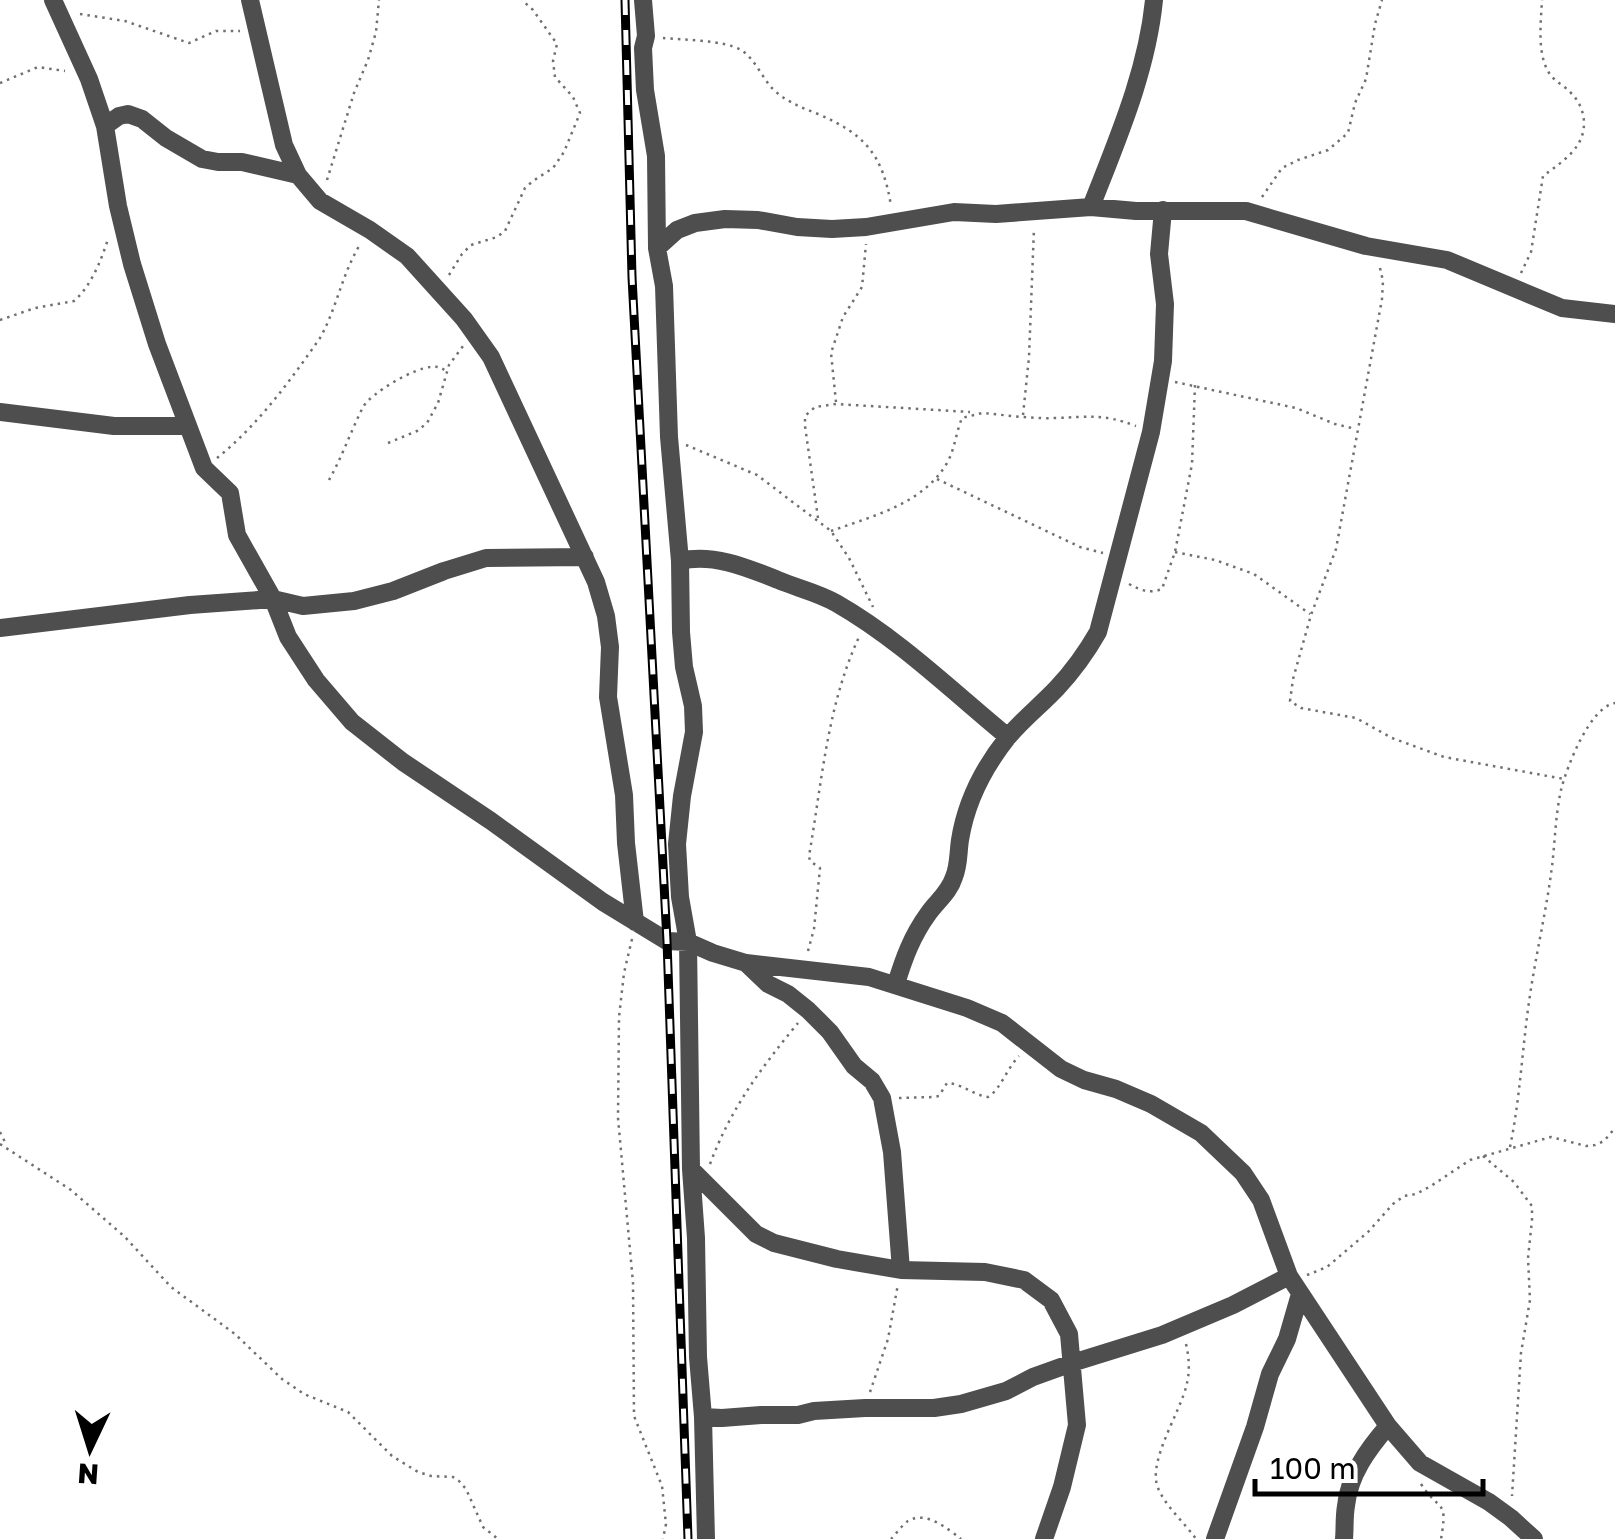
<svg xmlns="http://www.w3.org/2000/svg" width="1615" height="1539" font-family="'Golos Text',sans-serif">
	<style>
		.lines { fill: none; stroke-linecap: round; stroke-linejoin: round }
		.path { stroke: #707070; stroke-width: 2.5; stroke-dasharray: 2.5 5; stroke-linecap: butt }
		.minor { stroke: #4e4e4e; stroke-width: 18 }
		.rail-casing { stroke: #000; stroke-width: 9 }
		.rail { stroke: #fff; stroke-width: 5; stroke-dasharray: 15; stroke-linecap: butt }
	</style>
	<rect width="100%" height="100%" fill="#fff"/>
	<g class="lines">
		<!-- path -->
		<path class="path" d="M80,14L125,21L189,43L216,31H240
			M663,38C683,40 724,40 741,50C756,59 763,81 776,92C789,103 803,108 818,114C865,134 883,155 891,206
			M0,83L38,67L65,71
			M327,180L354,93L368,60L376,32L379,0
			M1262,197L1282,168L1298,160L1328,150L1348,133L1355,103L1366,79L1375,24L1382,0
			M1380,268L1383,281L1382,299L1336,549L1311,615L1293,679L1290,701L1301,708L1356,718L1392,738L1444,757L1564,779
			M1521,273L1531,252L1543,176C1563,161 1585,148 1584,121C1583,110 1579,101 1571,93C1564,85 1553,81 1548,71C1537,52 1541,21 1542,0
			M449,275L462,254L471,245L497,237L505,231L525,188L533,181L553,168L564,152L580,113L573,97L555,77L553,61L557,44L533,10L522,0
			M0,320L35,308L74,301C91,286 101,261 108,239
			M1175,382L1296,408L1335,424L1356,429
			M836,402L831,353L843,317L862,287L866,244
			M1023,415L1029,357L1034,228
			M388,443L417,431L427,423L438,403L449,365L463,346
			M686,445L757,475L831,531L849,558L873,607
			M217,458C258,425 290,381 320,338C337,308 342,273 361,243
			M937,479L1080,547L1103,553
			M329,480C342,457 351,431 363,407C371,393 415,367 432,367C439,366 440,368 447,371
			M818,518L805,426V416L815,407L836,404L970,412
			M831,531C873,516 923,504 947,463C955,449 956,432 962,418L982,413C1006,415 1031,419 1055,418C1090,417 1101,413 1136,426
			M1175,552L1215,560L1254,574L1310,614
			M1129,584C1140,590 1149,594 1162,589L1175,552L1192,464L1195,385
			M632,939L624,973L619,1017L618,1118L633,1283L634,1416L662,1486L666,1524L663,1539
			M808,951L814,929L820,868L810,861L809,856C822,782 827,706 859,637
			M899,1098L934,1097L939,1096L947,1083C963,1084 973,1095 988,1097C1001,1089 1007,1068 1019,1056
			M0,1132L6,1144
			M0,1144L71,1190L125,1237L171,1287L235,1334L282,1379L304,1394L348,1412L392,1456L418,1472L431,1476L453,1477L459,1481L466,1489L483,1527L498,1539
			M1510,1147C1520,1099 1522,1051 1529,1002C1535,959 1545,917 1551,874C1555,846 1555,817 1561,790C1567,766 1590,707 1615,703
			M1483,1156L1514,1182L1532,1206V1220L1528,1258L1530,1300L1521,1353L1512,1496
			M710,1164C731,1108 761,1068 798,1023
			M1307,1275L1327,1267L1368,1232L1393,1204L1404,1196L1416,1194L1431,1186L1470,1160L1551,1137L1586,1146L1595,1145L1604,1141L1615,1128
			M1186,1344C1189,1357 1190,1370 1187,1383C1181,1412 1147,1461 1158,1488C1166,1507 1184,1522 1196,1539
			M870,1392L888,1339L898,1284
			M1421,1484C1440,1513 1448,1498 1441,1539
			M891,1539C896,1534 903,1524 908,1521C926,1510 948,1529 961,1539"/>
		<!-- minor -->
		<path class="minor" d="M53,0L89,79L105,126L118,206L132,264L157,344L204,468L230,493L237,535L273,599L288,637L316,680L352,722L403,762L491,821L603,902L667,941L688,942L713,953L746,963L869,977L967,1008L1002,1023L1061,1069L1084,1080L1116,1089L1151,1104L1201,1133L1243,1173L1261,1200L1289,1276L1388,1426L1420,1463L1489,1502L1511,1518L1534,1539
			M250,0L284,145L298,175L320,201L370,230L407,256L464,319L491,357L596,582L606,616L610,647L608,697L624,795L626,843L635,922
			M643,0L646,36L643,48L645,90L656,156L657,248L664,286L669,437L680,561L681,632L684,667L693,706L694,732L682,796L677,844L680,897L688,942L691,1169L696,1238L698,1357L703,1417L706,1539
			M105,126L119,116L128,114L142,119L166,138L202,159L218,162H242L298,175
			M1091,207C1117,140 1147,72 1154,0
			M657,248L677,230L695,223L725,219L758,220L797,227L832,229L866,227L954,212L996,214L1091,207L1136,211H1246L1366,246L1447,260L1562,308L1615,314
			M0,412L114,426H187
			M680,561C713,553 748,568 778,580C797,588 819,593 836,603C899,639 952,691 1008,737
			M0,628L190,605L273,599L303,606L354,601L393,591L444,571L486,558L585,557
			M746,963L768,984L788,994L808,1010L830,1032L854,1066L872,1081L882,1098L892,1152L901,1270
			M896,984C904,958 912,936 928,914C937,901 949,893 954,877C959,865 958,853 960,840C966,802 984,767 1008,737C1023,719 1041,705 1057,688C1073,671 1086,653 1098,632L1151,432L1163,361L1165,304L1159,254L1163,210
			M691,1169L756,1234L774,1243L837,1259L901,1270L985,1272L1024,1280L1051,1300L1069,1334L1077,1425L1062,1487L1044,1539
			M703,1417L722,1418L761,1415H798L814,1411L865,1408H934L961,1404L1006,1391L1033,1377L1072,1363L1162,1335L1233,1305L1289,1276
			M1215,1539L1255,1427L1270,1374L1287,1339L1300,1294
			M1344,1539C1345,1528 1344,1517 1346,1506C1349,1475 1368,1449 1388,1426"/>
		<!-- rail casing -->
		<g class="rail-casing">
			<path id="rail" d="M625,0L632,277L667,941L688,1539"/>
		</g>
		<!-- rail -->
		<use href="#rail" class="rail"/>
	</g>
	<!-- north arrow -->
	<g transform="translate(90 1449) rotate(184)" stroke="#ffffff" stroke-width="8" paint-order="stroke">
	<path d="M0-8L18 38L0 25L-18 38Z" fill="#000000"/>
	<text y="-15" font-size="28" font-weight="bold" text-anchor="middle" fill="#000000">N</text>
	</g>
	<!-- scale -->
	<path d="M1255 1479v15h228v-15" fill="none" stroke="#000000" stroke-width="5"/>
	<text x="1270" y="1479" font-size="30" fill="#000000" stroke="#ffffff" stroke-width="8" paint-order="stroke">100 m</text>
</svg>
